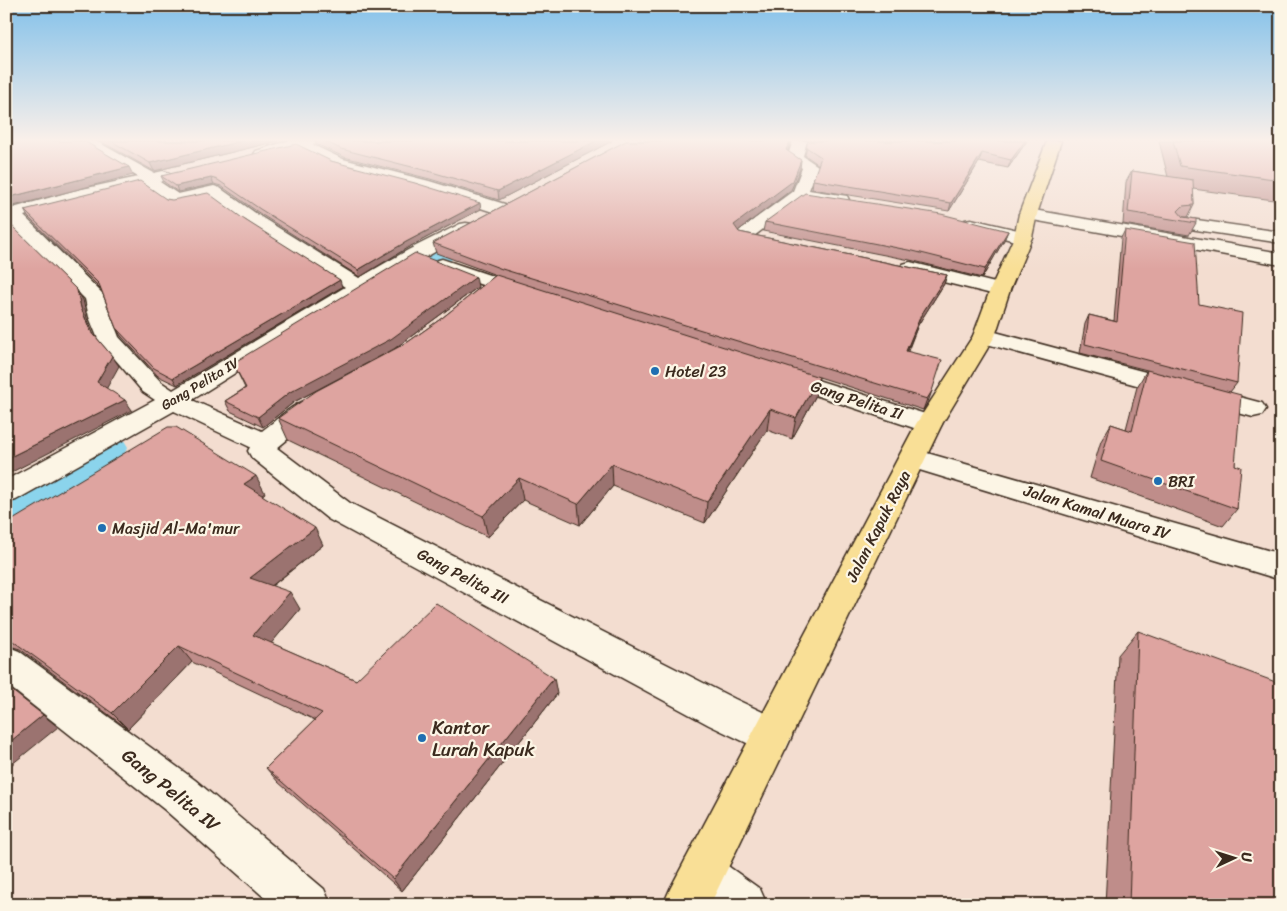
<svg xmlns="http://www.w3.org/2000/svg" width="1287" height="911" font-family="Sriracha,sans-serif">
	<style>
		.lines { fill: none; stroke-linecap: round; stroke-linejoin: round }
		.canal { fill: #8bd4ec; fill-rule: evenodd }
		.minor-casing { stroke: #3b2a1e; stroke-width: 3 }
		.major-casing { stroke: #3b2a1e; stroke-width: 3 }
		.minor { fill: #fcf5e5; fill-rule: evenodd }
		.major { fill: #f9df96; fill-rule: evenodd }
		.wall { fill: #bf8d8a; stroke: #3b2a1e }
		.shaded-wall { fill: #9b7370; stroke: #3b2a1e }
		.building { fill: #dea4a0; stroke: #3b2a1e }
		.poi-dot { fill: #1f6fb2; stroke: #fcf5e5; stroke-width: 2 }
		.labels { text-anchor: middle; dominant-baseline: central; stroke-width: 4.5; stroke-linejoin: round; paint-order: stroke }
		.far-street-label { font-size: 14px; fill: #3b2a1e; stroke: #fcf5e5 }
		.poi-label { font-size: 16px; fill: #3b2a1e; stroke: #fcf5e5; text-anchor: start }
		.street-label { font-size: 16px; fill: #3b2a1e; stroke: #fcf5e5 }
		.near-poi-label { font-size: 19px; fill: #3b2a1e; stroke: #fcf5e5; text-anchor: start }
		.near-street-label { font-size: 19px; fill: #3b2a1e; stroke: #fcf5e5 }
	</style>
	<rect width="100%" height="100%" fill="#f3ddd0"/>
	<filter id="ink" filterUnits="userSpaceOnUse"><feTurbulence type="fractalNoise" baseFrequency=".02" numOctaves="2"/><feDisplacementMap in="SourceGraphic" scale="10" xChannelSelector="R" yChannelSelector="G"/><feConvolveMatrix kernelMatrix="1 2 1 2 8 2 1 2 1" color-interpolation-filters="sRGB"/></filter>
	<g filter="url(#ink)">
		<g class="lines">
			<!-- canal -->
			<path class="canal" d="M490,217L500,219L504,225L500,231L391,295L380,298L369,295L364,288L369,281L480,219Z
				M107,433L122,437L128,447L122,457L22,518L6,523V485L92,437Z"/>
			<!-- minor casing -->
			<g class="minor-casing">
				<path id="minor" d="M78,141H96L154,173L163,171L169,173L171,176L169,179L160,182L178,194L214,186L220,188L261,217L359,278L408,250L460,224L466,223L472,224L475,228L472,232C376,282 285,342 192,400L262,431C279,419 299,395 321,400L325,406L321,412L277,448L350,503L735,699L786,723L792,736L786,749L772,755L709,725L328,519L252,458L248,451L250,447L174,411L16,500L6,503V480L155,400L143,392L98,339L89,317L85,299L6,221V210L73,191L138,177ZM144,185L169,204L175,205L211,197L249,225L345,287L173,390L161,382L119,337L102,293L24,216L83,199Z
					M287,141H317L313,145L343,159L429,181L508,205L511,209L508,213L502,214L496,213L417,187L333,165L298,149L261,158L256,157L254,154L256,151Z
					M793,141H807L803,156L818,166L809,190L847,196L849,200L847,204L841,205L803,199L750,239L744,240L738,239L735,235L738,231L793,191L802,168L787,158Z
					M1028,209L1281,253V265L1022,218L1019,214L1022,210Z
					M1183,218L1281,232V243L1177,227L1174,223L1177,219Z
					M971,219L1030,233L1032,237L1030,241L1023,243L965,228L962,224L965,220Z
					M442,259L531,289L534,293L531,297L524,299L435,269L432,265L435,261Z
					M910,262L1007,286L1010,290L1007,294L1000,296L903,272L900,268L903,264Z
					M984,329L1262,403L1266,409L1262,415L1253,417L976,341L973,336L976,331Z
					M782,369L938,418L942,424L938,430L929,433L773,381L770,376L773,371Z
					M913,449L1281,554V580L903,465L899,458L903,451Z
					M6,646L19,651L195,780L324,889L331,905H273L165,810L6,684Z
					M702,853L718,859L760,889L767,905H705L686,891L680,875L686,859Z"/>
			</g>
			<!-- major casing -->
			<g class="major-casing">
				<path id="major" d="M1047,141H1061L1037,214L1032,237L1010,290L995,336L942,424L710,905H663L670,889L916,424L973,336L990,290L1014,237L1019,214Z"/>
			</g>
			<!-- minor -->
			<use href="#minor" class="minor"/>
			<!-- major -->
			<use href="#major" class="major"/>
		</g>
		<!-- wall -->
		<path class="wall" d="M100,141H278L154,171Z
			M315,141H612L499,200L430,179L344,157L316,144Z
			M626,141H791L788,151L800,169L791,190L738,231L739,232L947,275L944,284L918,325L908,351L928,402L923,410L819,377L815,397L792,439L767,430L705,523L613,486L580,525L523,500L488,537L288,440L278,418L376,359L294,402L263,427L230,411L225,401L245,388L233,363L478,287L394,349L408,342L442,318L496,275L436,253L433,243Z
			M808,141H1027L1008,168L979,162L949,211L812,189L813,180L819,165L805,155Z
			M1159,141H1281V201L1193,189L1194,205L1188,217H1183L1196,223L1189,235L1123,224L1126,182L1132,171L1168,177Z
			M331,161L481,209L407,248L360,277L262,215L221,186L214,184L178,192L164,182L161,176Z
			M166,199L245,220L342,287L177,385L158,376L121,336L116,328L101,289L28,217L24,210Z
			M765,222L1008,231L1004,240L982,278L910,260L763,231Z
			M1125,230L1199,304L1237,383L1230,392L1235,465L1237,509L1223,526L1090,478L1101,441L1111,424L1126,429L1137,387L1147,370L1080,353L1085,324L1089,315L1114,321L1121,238Z
			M1281,422V433L1279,424Z
			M265,493L262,495L323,545L272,586L300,609L271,643L356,680L557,694L402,891L278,782L266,768L315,720L192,662L128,729L20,649L6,645V533L9,531L6,528V524Z
			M1138,631L1281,905H1105L1118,655Z"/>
		<!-- shaded-wall -->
		<path class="shaded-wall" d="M242,141H278L154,171L150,163Z
			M596,141H612L499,200L498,191Z
			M790,141H791L785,159L786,150Z
			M1025,141H1027L1008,168L1011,160Z
			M982,153L979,162L949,211L951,203Z
			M801,160L800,169L791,190L734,234V225Z
			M129,167L133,175L6,208V198Z
			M211,178L214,184L178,192L176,186Z
			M480,203L481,209L407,248L360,277L358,270L406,242Z
			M1008,231L1004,240L982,278L985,269Z
			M947,275L944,284L918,325L903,361L906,351L921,315Z
			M476,277L478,287L394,349L294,402L263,427L258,417L290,392Z
			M340,280L342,287L177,385L173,378Z
			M77,290L83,300L87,318L96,340L90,330L81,308Z
			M112,356L119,366L104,393L97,382Z
			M819,377L815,397L792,439L796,418Z
			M932,391L928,402L923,410L927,399Z
			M125,400L132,410L6,475V459Z
			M770,409L767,430L705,523L707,502Z
			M612,464L613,486L580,525L578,504Z
			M256,476L265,493L254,501L244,484Z
			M519,478L523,500L488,537L483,516Z
			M315,528L323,545L260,595L250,578Z
			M290,592L300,609L264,652L253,635Z
			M179,646L192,662L128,729L112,713Z
			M554,678L557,694L402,891L393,879Z
			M43,715L58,727L6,769V745Z"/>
		<!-- building -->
		<path class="building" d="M6,141H84L129,167L6,198Z
			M111,141H242L150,163Z
			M324,141H596L498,191L428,171L341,149Z
			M626,141H790L786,150L801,160L793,181L734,225L739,232L947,275L921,315L906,351L942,360L932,391L927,399L502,269L433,243Z
			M808,141H1025L1011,160L982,153L951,203L813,180L821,157L806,147Z
			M1173,141H1281V180L1180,166Z
			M296,144L331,161L415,183L480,203L406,242L358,270L260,209L218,180L211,178L176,186L161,176Z
			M1132,171L1193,180L1194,205L1183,206L1178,211L1183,217L1196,219V223L1128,212Z
			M140,181L166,199L172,200L208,193L245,220L340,280L173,378L154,368L116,328L99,284L24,210Z
			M805,193L941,214L1008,231L985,269L913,251L765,222Z
			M6,220L77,290L81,308L90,330L112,356L97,382L125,400L6,459Z
			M1125,230L1195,242L1199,304L1242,313L1237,383L1085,344L1089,315L1117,322Z
			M415,253L476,277L391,339L290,392L258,417L225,401L246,388L233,363Z
			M496,275L819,377L796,418L770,409L707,502L612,464L578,504L519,478L483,516L278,418L316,391L408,342L442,318Z
			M1147,370L1241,395L1235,465L1241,467L1237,509L1101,461L1111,424L1132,431Z
			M168,427H176L256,476L244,484L315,528L250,578L290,592L253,635L356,680L436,603L554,678L393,879L266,768L322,713L179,646L112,713L6,636V533L10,530L6,527V524Z
			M1138,631L1281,684V905H1129Z
			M6,686L43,715L6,745Z"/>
	</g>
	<!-- sky -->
	<linearGradient id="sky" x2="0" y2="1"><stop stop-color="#83c1ea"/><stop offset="0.52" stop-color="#faf0ea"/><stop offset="1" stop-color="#faf0ea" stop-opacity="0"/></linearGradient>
	<rect width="1287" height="269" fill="url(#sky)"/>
	<!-- markers -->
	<g class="poi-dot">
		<circle cx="655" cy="371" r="5"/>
		<circle cx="1158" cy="481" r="5"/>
		<circle cx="102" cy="528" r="5"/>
		<circle cx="422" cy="738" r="5"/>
	</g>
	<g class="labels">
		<!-- far-street labels -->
		<g class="far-street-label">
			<text transform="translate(200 384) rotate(-31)">Gang Pelita IV</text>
		</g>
		<!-- poi labels -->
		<g class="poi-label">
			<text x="665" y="371">Hotel 23</text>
			<text x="1168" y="481">BRI</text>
			<text x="112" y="528">Masjid Al-Ma'mur</text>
		</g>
		<!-- street labels -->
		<g class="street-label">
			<text transform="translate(857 400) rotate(18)">Gang Pelita II</text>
			<text transform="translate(1097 512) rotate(17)">Jalan Kamal Muara IV</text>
			<text transform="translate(878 526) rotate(-63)">Jalan Kapuk Raya</text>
			<text transform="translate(463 576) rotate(28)">Gang Pelita III</text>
		</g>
		<!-- near-poi labels -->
		<g class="near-poi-label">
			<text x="432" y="727">Kantor<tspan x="432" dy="22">Lurah Kapuk</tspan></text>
		</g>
		<!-- near-street labels -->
		<g class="near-street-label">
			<text transform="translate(171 790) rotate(39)">Gang Pelita IV</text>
		</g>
	</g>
	<!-- margin -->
	<rect width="1287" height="911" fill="none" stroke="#fcf5e5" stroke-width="25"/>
	<rect x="12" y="12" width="1262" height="886" fill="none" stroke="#3b2a1e" stroke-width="2" filter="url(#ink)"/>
	<!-- north arrow -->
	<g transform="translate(1234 858) rotate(86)" stroke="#fcf5e5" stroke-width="4" paint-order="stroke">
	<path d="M0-4L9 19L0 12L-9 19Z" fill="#3b2a1e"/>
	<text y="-8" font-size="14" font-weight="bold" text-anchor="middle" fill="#3b2a1e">U</text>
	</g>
</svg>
